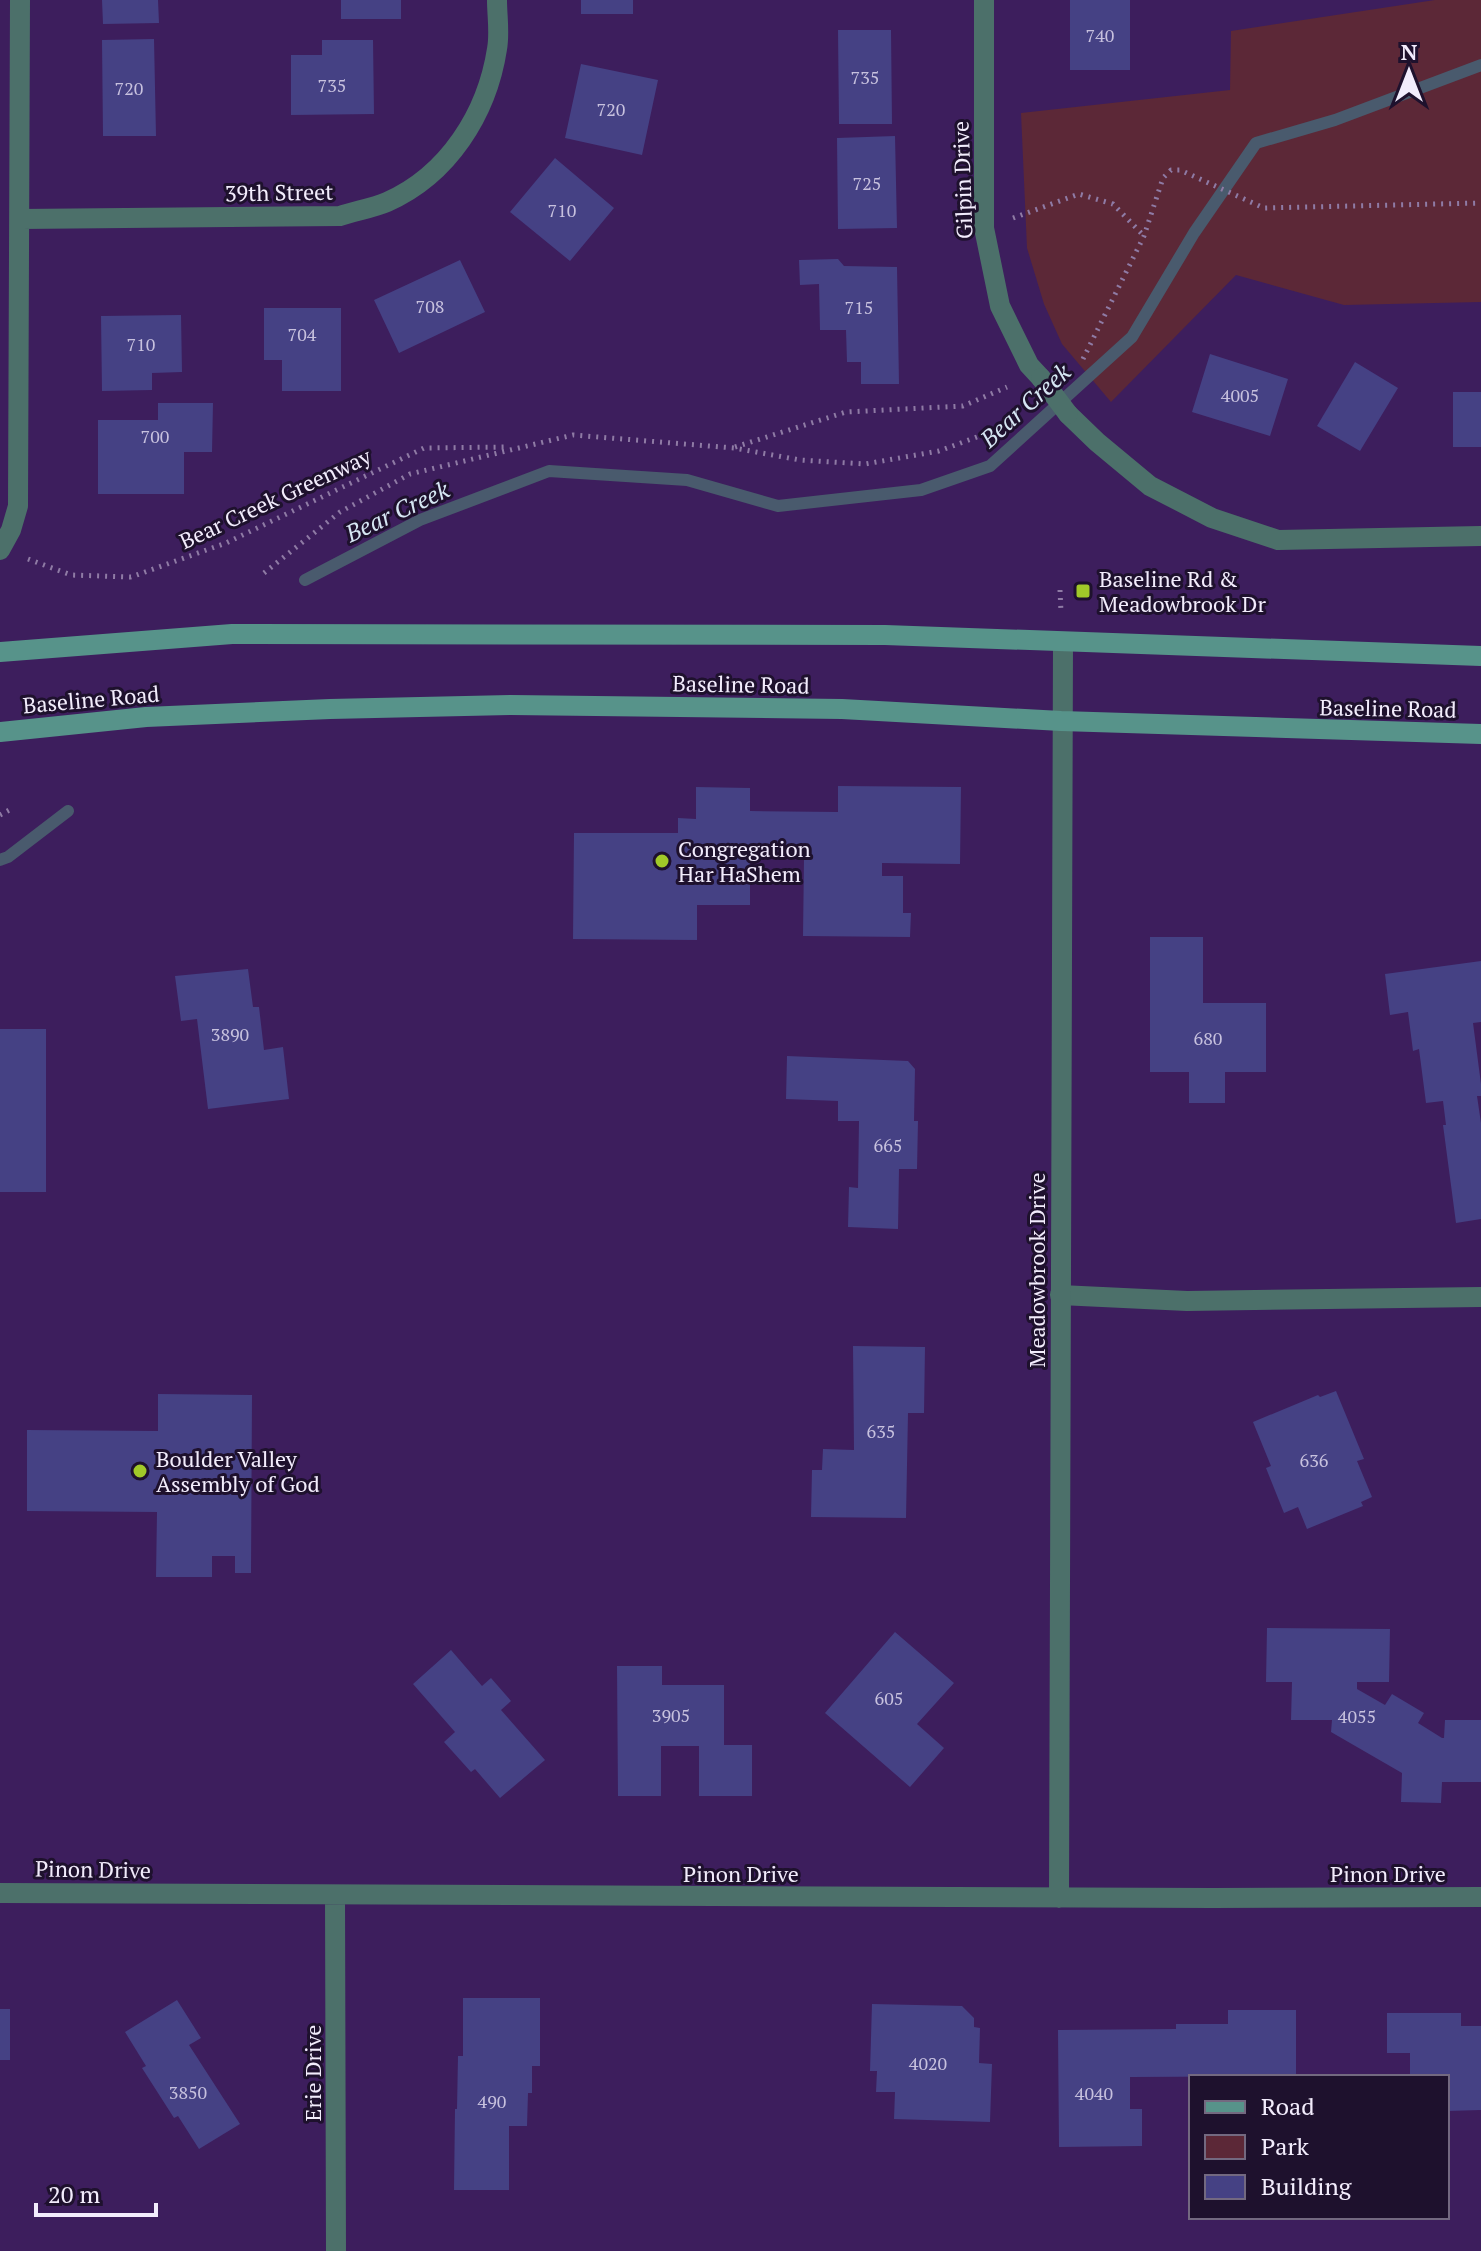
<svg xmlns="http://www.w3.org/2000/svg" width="1481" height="2251" font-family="'PT Serif',serif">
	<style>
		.green { fill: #5c2837 }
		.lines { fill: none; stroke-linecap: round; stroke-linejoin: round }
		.stream { stroke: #495a6d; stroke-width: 12 }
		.building { fill: #454184 }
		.path { stroke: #8f7ba5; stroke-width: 5; stroke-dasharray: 2 6; stroke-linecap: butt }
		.service { stroke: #4c706a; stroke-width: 20 }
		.minor { stroke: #4c706a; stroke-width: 20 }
		.secondary { stroke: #57938a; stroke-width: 20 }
		.minor-bridge { stroke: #4c706a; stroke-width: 20 }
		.poi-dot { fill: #a1c929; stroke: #1e112d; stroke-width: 3 }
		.labels { text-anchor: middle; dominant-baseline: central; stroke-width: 6; stroke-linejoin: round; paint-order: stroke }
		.number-label { font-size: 18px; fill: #c7c1de }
		.street-label { font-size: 22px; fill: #f2ecfc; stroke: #1e112d }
		.poi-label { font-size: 22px; fill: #f2ecfc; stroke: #1e112d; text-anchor: start }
		.water-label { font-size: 24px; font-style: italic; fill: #d6e6f3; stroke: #1e112d }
	</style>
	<rect width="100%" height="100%" fill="#3d1e5d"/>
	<!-- green -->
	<path class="green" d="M1435,0H1481V302L1344,305L1236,275L1111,402L1062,344L1044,304L1027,248L1021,113L1230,90L1231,31Z"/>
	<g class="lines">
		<!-- stream -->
		<path class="stream" d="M305,580L420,520L549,471L687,480L778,506L921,490L990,466L1132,337L1194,233L1256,143L1335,120L1481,65
			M0,860L8,857L68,811"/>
	</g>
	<!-- building -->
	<path class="building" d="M102,0H158L159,23L103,24Z
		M341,0H401V19H341Z
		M581,0H633V14H581Z
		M1070,0H1130V70H1070Z
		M838,30H891L892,124H839Z
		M154,39L156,136H103L102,40Z
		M322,40H373L374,114L291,115V55H322Z
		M581,64L658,80L642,155L565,138Z
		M895,136L897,228L838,229L837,138Z
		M555,158L614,208L570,261L510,212Z
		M838,259L844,266L897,267L899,384H861V362H847L846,330H820L819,284L800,285L799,260Z
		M460,260L485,312L399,353L374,300Z
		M264,308H341V391H282V360H264Z
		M181,315L182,372L152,373V390L102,391L101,316Z
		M1210,354L1288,379L1270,436L1192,412Z
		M1355,362L1398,388L1360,451L1317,426Z
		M1453,392H1481V447H1453Z
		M158,403H213L212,452H184V494H98V420H158Z
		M838,786L961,787L960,864L882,863V876H903V913H911L910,937L803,936L804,858L750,857V905H697V940L573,939L574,833H678V818L696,819V787L750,788V811L838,812Z
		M1150,937H1203V1003H1266V1072H1225V1103H1189V1072H1150Z
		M1481,961V1022L1473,1023L1481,1084V1096H1477L1481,1123V1219L1456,1223L1443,1125H1446L1443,1101L1426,1103L1419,1049L1413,1051L1408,1012L1390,1015L1385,974Z
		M248,969L253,1007H259L264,1050L283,1047L289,1099L208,1109L197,1019L181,1021L175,976Z
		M0,1029H46V1192H0Z
		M787,1056L908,1061L915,1069L914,1121H918L917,1169H899L898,1229L848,1227L849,1187L858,1188L859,1121H838V1101L786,1099Z
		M853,1346L925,1347L924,1413H908L906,1518L811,1517L812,1470H822L823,1449L854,1450Z
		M1336,1391L1364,1459L1357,1461L1372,1497L1361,1502L1363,1506L1307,1529L1298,1507L1284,1513L1266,1468L1271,1466L1253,1422L1318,1395L1320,1397Z
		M158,1394L252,1395L251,1573H235V1556H212V1577H156L157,1512L27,1511V1430L158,1431Z
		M1267,1628L1390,1629L1389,1682H1357V1689L1385,1705L1392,1694L1424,1713L1418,1723L1442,1738H1444L1445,1720H1481V1782H1442L1441,1803L1401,1802L1402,1773L1331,1732L1332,1720H1291L1292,1682H1266Z
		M895,1632L954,1683L917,1724L944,1748L910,1787L825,1713Z
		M451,1650L482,1686L491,1678L511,1701L501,1710L545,1760L500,1798L475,1769L471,1772L444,1742L455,1732L413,1684Z
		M617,1666H662V1685H724V1745H752V1796H699V1746H661V1796H618Z
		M463,1998H540V2066H532V2093H528L527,2126H509V2190H454L455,2109H457L458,2056H463Z
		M177,2000L201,2038L189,2045L240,2124L199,2149L178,2116L174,2118L142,2068L146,2066L125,2032Z
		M872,2004L962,2006L974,2018V2027L980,2028L979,2063L992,2064L990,2122L894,2119L895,2092H876L877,2071H870Z
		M0,2009H10V2060H0Z
		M1228,2010H1296V2076L1130,2077V2109H1142V2146L1059,2147L1058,2030L1176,2029V2024H1228Z
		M1387,2013H1461V2026H1481V2110L1447,2111V2077H1410V2053H1387Z"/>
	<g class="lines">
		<!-- path -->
		<path class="path" d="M1013,218L1079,194L1113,204L1144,236
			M1083,359L1144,236L1163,178L1171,170H1180L1264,208L1481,203
			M735,447L846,412L963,406L1007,387
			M28,559L71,575L131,577L226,543L424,448L508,447
			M264,573L340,512L410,474L573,435L734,448L800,460L865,464L939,451L985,434L1012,417
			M1060,590L1061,612
			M0,815L13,808"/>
		<!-- service -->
		<path class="service" d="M1060,1295L1187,1301L1481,1297"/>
		<!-- minor -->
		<path class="minor" d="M984,0V228L1000,306L1029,365L1041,378
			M21,219L340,216C355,211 373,208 387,202C448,175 487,114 497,49C500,33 497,16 497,0
			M1068,414L1097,442L1150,486L1212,518L1278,540L1481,536
			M0,550L11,530L18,506L20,0
			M0,1893L1213,1898L1481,1897
			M335,1896L336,2251
			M1059,1898L1063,643"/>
		<!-- secondary -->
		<path class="secondary" d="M0,652L232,634L885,635L1481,656
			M0,732L146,717L330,709L511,705L842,709L1061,721L1481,734"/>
		<!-- minor-bridge -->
		<path class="minor-bridge" d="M1041,378L1068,414"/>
	</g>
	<!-- markers -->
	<g class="poi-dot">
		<rect x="1075" y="583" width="16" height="16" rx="4"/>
		<circle cx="662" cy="861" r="8"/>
		<circle cx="140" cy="1471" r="8"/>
	</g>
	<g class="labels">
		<!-- number labels -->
		<g class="number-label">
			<text x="1100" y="35">740</text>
			<text x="865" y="77">735</text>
			<text x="332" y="85">735</text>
			<text x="129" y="88">720</text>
			<text x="611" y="109">720</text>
			<text x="867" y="183">725</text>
			<text x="562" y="210">710</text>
			<text x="430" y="306">708</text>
			<text x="859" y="307">715</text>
			<text x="302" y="334">704</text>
			<text x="141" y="344">710</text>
			<text x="1240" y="395">4005</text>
			<text x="155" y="436">700</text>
			<text x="230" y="1034">3890</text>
			<text x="1208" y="1038">680</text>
			<text x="888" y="1145">665</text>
			<text x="881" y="1431">635</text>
			<text x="1314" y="1460">636</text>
			<text x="889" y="1698">605</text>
			<text x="671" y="1715">3905</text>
			<text x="1357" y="1716">4055</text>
			<text x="928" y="2063">4020</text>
			<text x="188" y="2092">3850</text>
			<text x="1094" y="2093">4040</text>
			<text x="492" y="2101">490</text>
		</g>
		<!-- street labels -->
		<g class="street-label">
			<text transform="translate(962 180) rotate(-92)">Gilpin Drive</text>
			<text transform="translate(279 192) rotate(-1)">39th Street</text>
			<text transform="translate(275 498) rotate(-25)">Bear Creek Greenway</text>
			<text transform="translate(741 684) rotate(1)">Baseline Road</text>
			<text transform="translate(91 699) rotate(-5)">Baseline Road</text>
			<text transform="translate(1388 708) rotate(1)">Baseline Road</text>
			<text transform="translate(1036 1270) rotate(-90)">Meadowbrook Drive</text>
			<text transform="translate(93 1869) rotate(1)">Pinon Drive</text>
			<text x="741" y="1873">Pinon Drive</text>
			<text x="1388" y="1873">Pinon Drive</text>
			<text transform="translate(312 2073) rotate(-90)">Erie Drive</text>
		</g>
		<!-- poi labels -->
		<g class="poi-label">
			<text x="1099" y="578">Baseline Rd &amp;<tspan x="1099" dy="25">Meadowbrook Dr</tspan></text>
			<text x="678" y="848">Congregation<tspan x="678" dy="25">Har HaShem</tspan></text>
			<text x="156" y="1458">Boulder Valley<tspan x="156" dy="25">Assembly of God</tspan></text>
		</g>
		<!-- water labels -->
		<g class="water-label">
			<text transform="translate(1025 405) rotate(-42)">Bear Creek</text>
			<text transform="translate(397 511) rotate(-25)">Bear Creek</text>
		</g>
	</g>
	<!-- legend -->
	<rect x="1189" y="2075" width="260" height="144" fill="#1e112d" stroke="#736980" stroke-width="2"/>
	<rect x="1205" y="2101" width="40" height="12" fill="#57938a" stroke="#736980" stroke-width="2"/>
	<text x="1261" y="2115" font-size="24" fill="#f2ecfc">Road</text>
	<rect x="1205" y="2135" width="40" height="24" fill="#5c2837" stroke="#736980" stroke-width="2"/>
	<text x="1261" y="2155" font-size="24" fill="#f2ecfc">Park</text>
	<rect x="1205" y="2175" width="40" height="24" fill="#454184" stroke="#736980" stroke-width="2"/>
	<text x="1261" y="2195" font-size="24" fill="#f2ecfc">Building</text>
	<!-- north arrow -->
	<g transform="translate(1409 72)" stroke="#1e112d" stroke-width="6" paint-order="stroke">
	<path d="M0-6L14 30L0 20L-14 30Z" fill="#f2ecfc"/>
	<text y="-12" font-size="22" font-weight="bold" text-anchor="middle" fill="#f2ecfc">N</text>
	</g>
	<!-- scale -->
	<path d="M36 2203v12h120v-12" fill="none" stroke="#f2ecfc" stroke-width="4"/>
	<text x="48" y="2203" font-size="24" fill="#f2ecfc" stroke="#1e112d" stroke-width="6" paint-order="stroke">20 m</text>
</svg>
